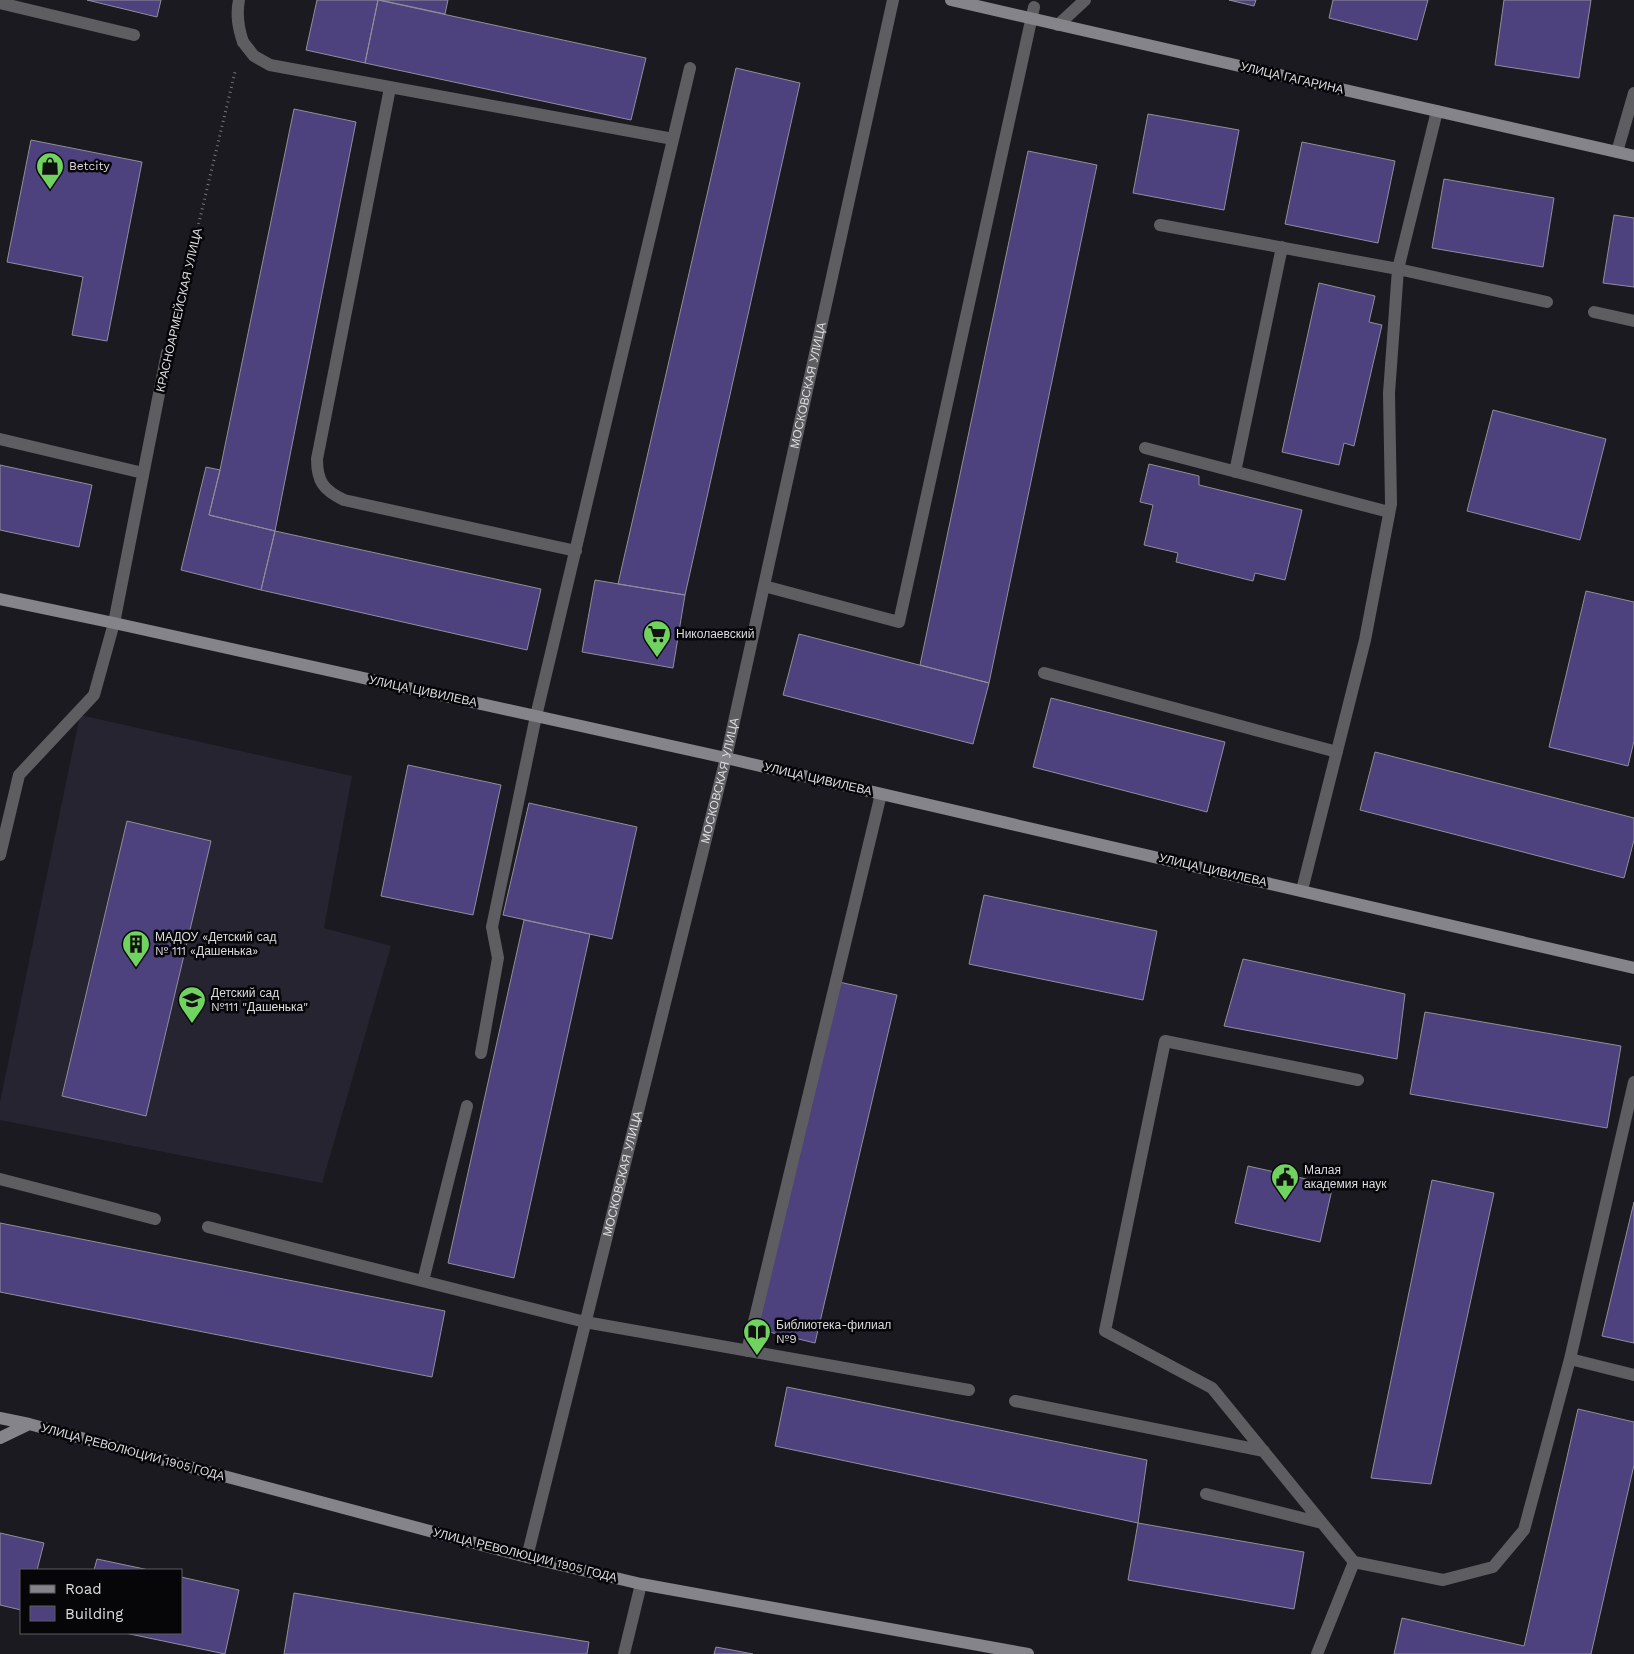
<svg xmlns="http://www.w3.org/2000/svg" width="1634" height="1654" font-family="'Work Sans',sans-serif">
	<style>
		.built { fill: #262430 }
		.building { fill: #4d417e; stroke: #908f98 }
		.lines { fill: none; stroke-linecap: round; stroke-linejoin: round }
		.path { stroke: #76757b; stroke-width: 3; stroke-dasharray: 1 4; stroke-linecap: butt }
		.lane { stroke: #5e5d61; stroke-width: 12 }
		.street { stroke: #5e5d61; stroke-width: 12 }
		.secondary { stroke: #84848a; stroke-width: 12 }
		.labels { text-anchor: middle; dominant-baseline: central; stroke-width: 5; stroke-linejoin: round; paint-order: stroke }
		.street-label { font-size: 12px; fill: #dcdce1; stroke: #060608 }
		.poi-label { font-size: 12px; fill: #dcdce1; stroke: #060608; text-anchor: start }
	</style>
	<rect width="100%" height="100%" fill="#1b1a21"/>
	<!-- built -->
	<path class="built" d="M80,715L352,776L324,928L391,946L322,1183L0,1120V1102Z"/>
	<!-- building -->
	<path class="building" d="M87,0H161L157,17Z
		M317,0H378L365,63L306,50Z
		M378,0L646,58L631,120L365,63Z
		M380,0H448L445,14Z
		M1229,0H1256L1254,6Z
		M1333,0H1428L1417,40L1329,18Z
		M1504,0H1591L1579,78L1495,65Z
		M736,68L800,83L685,595L618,584Z
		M294,109L356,122L275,531L209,515L220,470Z
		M1148,114L1239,130L1224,210L1133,193Z
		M31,140L142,162L107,341L72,335L83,277L7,262Z
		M1302,142L1395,161L1378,243L1285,224Z
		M1028,151L1097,165L989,683L920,665Z
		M1444,179L1554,198L1543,267L1432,248Z
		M1614,215L1634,218V287L1603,283Z
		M1319,283L1375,296L1369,322L1382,325L1354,446L1344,443L1339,465L1282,452Z
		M1493,410L1606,439L1580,540L1467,511Z
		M1149,464L1199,476V485L1302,510L1285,580L1255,573L1253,581L1176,562L1178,553L1144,545L1153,505L1140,502Z
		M0,465L92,485L79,547L0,530Z
		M206,467L220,470L209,515L275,531L261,590L181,570Z
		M275,531L541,589L527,650L261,590Z
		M595,580L685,595L673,668L582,652Z
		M1586,591L1634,602V741L1628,766L1549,747Z
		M799,634L989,683L973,744L783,695Z
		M1051,698L1225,742L1207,812L1033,767Z
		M1375,752L1634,818V840L1624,878L1360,810Z
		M408,765L501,785L473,915L381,896Z
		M529,803L637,827L612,939L503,915Z
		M127,821L211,841L146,1116L62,1096Z
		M984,895L1157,931L1143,1000L969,964Z
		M524,920L590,934L514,1278L448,1263Z
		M1243,959L1405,994L1397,1059L1224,1026Z
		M839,982L897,995L815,1343L757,1329Z
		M1425,1012L1621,1046L1607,1128L1410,1094Z
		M1248,1166L1333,1185L1320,1242L1235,1223Z
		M1432,1180L1494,1193L1431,1484L1371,1478Z
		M1634,1202V1343L1602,1336Z
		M0,1223L445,1311L432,1377L0,1292Z
		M787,1387L1147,1460L1138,1523L775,1446Z
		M1578,1409L1634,1422V1465L1591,1654H1394L1402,1618L1524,1646Z
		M1138,1523L1304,1552L1294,1609L1128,1580Z
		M0,1533L44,1543L37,1570H21V1610L0,1605Z
		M97,1559L149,1570H94Z
		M181,1577L239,1590L225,1654L125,1633H181Z
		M294,1593L589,1642L587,1654H284Z
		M716,1647L753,1654H714Z"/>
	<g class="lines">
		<!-- path -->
		<path class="path" d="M173,331L235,72"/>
		<!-- lane -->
		<path class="lane" d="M0,3L134,35
			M243,42L254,56L270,65L673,139
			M390,88L317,459C317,481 323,490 344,500L576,551
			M1160,225L1398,269L1547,302
			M1594,312L1634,321
			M0,439L143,473
			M1145,448L1389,512
			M1235,472L1282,247
			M764,586L899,622L1034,7
			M1044,673L1337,752
			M0,855L19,775L94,695L114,623
			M1302,890L1365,640L1391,504L1389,393L1398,269L1437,111
			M481,1053L498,958L492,927L536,716L690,68
			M0,1179L155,1219
			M208,1227L585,1322L969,1390
			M423,1281L467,1106
			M747,1351L881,794
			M1570,1359L1634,1375
			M1015,1401L1264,1451
			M1206,1494L1322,1523
			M1354,1562L1212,1388L1105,1331L1165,1041L1358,1080
			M1317,1654L1354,1562L1443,1580L1493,1567L1524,1530L1570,1359L1634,1082"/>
		<!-- street -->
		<g class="street">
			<path d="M239,0C236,15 238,27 243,42"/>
			<path d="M1058,25L1085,0"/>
			<path d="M1617,152L1634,93"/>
			<path d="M114,623L167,353"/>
			<path id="s1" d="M527,1557L726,758L893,0"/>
			<path d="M624,1654L641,1584"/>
		</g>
		<!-- secondary -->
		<path class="secondary" d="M951,0L1634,156
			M0,599L114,623L726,758L1634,968
			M0,1418L29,1424L527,1557L641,1584L1028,1654
			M0,1438L29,1424"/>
	</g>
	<!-- icons -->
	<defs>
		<g id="shop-pin" transform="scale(1.4375)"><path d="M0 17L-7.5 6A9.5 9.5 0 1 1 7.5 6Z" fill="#70d35f" stroke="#060608"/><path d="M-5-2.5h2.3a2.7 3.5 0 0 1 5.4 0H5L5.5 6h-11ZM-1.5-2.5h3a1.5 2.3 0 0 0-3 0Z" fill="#111"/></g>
		<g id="supermarket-pin" transform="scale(1.4375)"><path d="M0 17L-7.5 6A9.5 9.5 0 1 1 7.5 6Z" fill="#70d35f" stroke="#060608"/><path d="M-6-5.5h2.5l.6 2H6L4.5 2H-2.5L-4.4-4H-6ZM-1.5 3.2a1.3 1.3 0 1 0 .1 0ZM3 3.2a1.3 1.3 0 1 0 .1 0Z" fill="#111"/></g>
		<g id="building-pin" transform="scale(1.4375)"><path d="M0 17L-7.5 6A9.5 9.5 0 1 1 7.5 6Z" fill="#70d35f" stroke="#060608"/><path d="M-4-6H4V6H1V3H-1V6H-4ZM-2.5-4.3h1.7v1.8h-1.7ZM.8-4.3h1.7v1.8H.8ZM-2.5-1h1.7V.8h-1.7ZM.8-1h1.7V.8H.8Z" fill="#111"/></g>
		<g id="school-pin" transform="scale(1.4375)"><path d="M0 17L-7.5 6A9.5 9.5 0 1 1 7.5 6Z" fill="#70d35f" stroke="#060608"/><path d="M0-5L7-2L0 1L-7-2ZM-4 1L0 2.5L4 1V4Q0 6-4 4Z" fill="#111"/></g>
		<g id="civic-pin" transform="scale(1.4375)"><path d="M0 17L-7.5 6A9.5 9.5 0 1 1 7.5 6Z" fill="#70d35f" stroke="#060608"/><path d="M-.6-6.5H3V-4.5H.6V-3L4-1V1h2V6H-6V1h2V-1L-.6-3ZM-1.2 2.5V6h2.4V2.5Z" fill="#111"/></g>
		<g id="library-pin" transform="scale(1.4375)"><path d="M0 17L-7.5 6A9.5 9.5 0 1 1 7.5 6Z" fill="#70d35f" stroke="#060608"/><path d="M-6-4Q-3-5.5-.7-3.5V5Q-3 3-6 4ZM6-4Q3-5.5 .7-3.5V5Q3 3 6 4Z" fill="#111"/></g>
	</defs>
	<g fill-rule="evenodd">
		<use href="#shop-pin" x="50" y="166"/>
		<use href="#supermarket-pin" x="657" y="634"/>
		<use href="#building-pin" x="136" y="944"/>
		<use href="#school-pin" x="192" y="1000"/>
		<use href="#civic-pin" x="1285" y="1177"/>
		<use href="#library-pin" x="757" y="1332"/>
	</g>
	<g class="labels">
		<!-- street labels -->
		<g class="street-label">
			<text transform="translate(1292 78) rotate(13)">УЛИЦА ГАГАРИНА</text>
			<text transform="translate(179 310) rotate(-77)">КРАСНОАРМЕЙСКАЯ УЛИЦА</text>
			<text stroke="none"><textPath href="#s1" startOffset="1205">МОСКОВСКАЯ УЛИЦА</textPath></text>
			<text transform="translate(423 691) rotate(12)">УЛИЦА ЦИВИЛЕВА</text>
			<text transform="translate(818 779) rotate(13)">УЛИЦА ЦИВИЛЕВА</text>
			<text stroke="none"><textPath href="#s1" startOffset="800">МОСКОВСКАЯ УЛИЦА</textPath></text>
			<text transform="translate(1213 870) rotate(13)">УЛИЦА ЦИВИЛЕВА</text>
			<text stroke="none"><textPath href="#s1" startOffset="395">МОСКОВСКАЯ УЛИЦА</textPath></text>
			<text transform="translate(133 1452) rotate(15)">УЛИЦА РЕВОЛЮЦИИ 1905 ГОДА</text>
			<text transform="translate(525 1555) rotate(14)">УЛИЦА РЕВОЛЮЦИИ 1905 ГОДА</text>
		</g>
		<!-- poi labels -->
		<g class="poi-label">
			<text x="69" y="166">Betcity</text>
			<text x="676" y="634">Николаевский</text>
			<text x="155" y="937">МАДОУ «Детский сад<tspan x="155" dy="14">№ 111 «Дашенька»</tspan></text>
			<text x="211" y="993">Детский сад<tspan x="211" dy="14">№111 "Дашенька"</tspan></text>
			<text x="1304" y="1170">Малая<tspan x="1304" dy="14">академия наук</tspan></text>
			<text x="776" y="1325">Библиотека-филиал<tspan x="776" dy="14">№9</tspan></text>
		</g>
	</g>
	<!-- legend -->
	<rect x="20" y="1569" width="162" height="65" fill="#060608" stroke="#5c5c5f"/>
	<rect x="30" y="1585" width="25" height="8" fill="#84848a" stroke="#5c5c5f"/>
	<text x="65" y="1594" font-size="15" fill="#dcdce1">Road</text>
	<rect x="30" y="1606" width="25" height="15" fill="#4d417e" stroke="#5c5c5f"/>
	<text x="65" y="1619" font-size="15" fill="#dcdce1">Building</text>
</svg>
